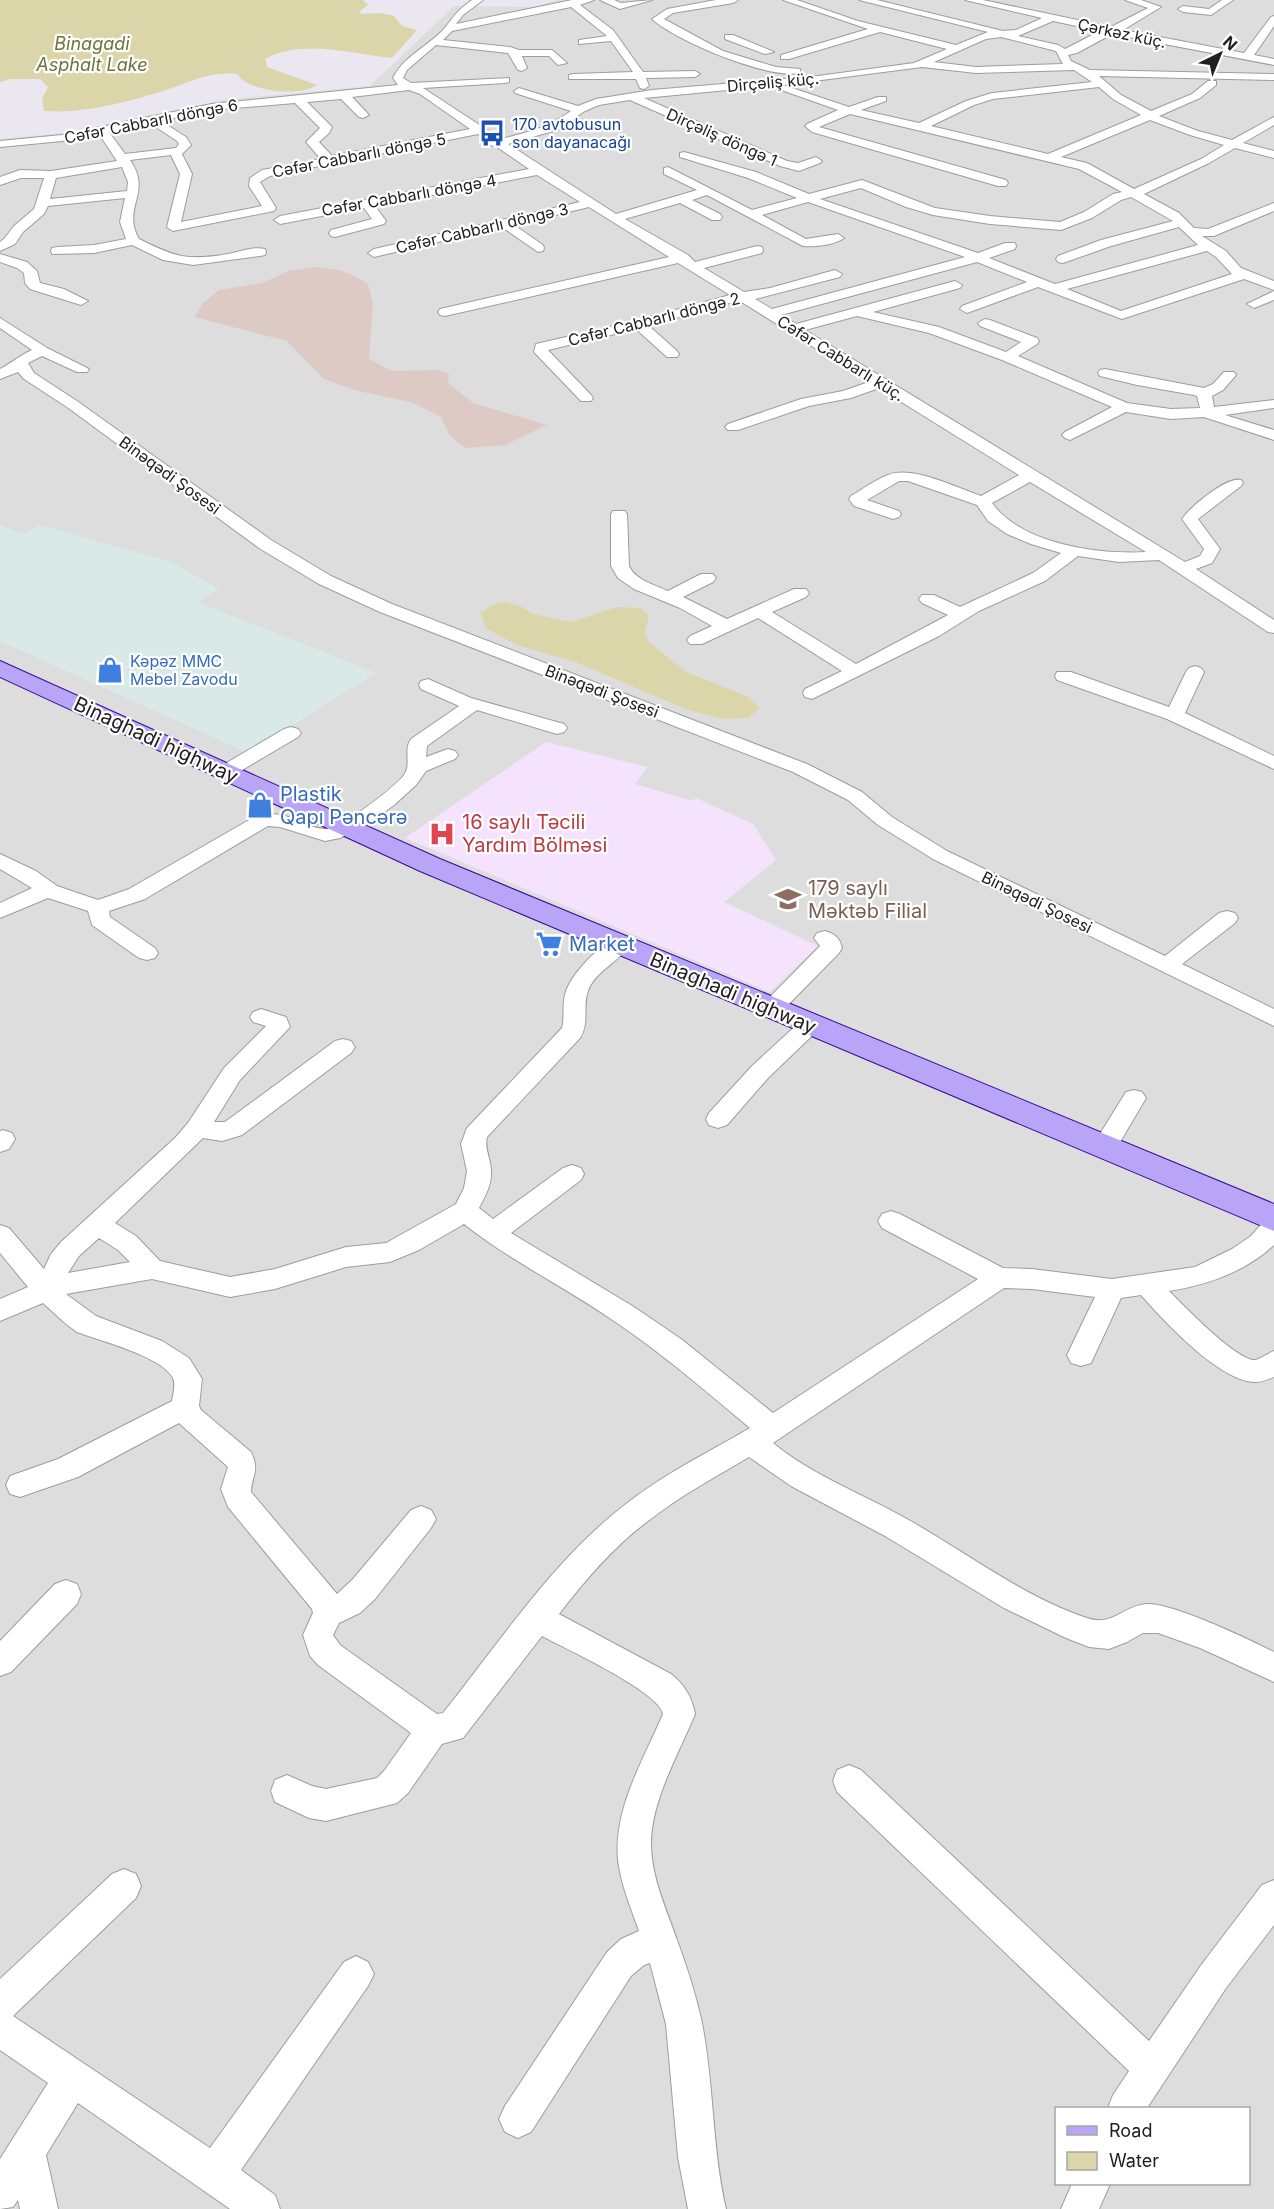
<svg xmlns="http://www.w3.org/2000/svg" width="1274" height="2209" font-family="Inter,sans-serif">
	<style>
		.residential { fill: #ddddde; fill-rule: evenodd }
		.industrial { fill: #d9e9e7 }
		.education { fill: #f5e3fd }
		.wetland { fill: #ddcac5 }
		.water { fill: #dbd6aa }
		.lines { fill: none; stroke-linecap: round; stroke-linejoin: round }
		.minor-casing { stroke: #9d9d9d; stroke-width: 2 }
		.major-casing { stroke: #380994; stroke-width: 2 }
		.minor { fill: #fff; fill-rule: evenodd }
		.major { fill: #b9a5f7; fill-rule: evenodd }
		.labels { text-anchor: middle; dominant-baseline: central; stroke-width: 4.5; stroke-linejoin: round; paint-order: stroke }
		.far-street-label { font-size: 16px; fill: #202020; stroke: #fff }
		.far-transit-label { font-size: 16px; fill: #164399; stroke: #fff; text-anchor: start }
		.far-shop-label { font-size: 16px; fill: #366cbe; stroke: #fff; text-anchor: start }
		.far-water-label { font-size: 18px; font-style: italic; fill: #6b753b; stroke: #fff }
		.street-label { font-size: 20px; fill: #202020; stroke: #fff }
		.shop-label { font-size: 20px; fill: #366cbe; stroke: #fff; text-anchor: start }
		.health-label { font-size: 20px; fill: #be3a42; stroke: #fff; text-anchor: start }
		.education-label { font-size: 20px; fill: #785e54; stroke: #fff; text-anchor: start }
	</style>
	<rect width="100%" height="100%" fill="#eae7f0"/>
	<!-- residential -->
	<path class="residential" d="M557,0H1274V2209H0V139L64,133L223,100L370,86L454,6L534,7ZM1056,2108H1248V2184H1056Z"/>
	<!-- industrial -->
	<path class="industrial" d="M0,525L23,534L40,525L171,562L219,589L198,602L376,673L248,753L0,641Z"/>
	<!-- education -->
	<path class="education" d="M546,742L647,767L635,784L692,801L696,798L753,824L776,860L724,902L818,946L770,992L405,838Z"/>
	<!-- wetland -->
	<path class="wetland" d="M317,267C337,269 351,272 368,284L373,304L369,359L392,371L438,370L449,374L448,383L473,403L547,425L505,445L466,448L450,436L441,417L411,402L358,391L324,379L287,341L195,317L203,303L219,290L262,283L289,271Z"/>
	<!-- water -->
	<path class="water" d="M0,0H363L368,5L359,12L362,14L382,13L394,16L402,26L417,30L392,58C353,54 303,38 265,59L267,67L317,85C299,97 249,92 237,74C209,71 191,82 166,90C127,102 85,114 44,111L42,99L48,87L40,79H11L0,82Z
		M505,602L520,606L533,614L571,622L617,607L641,608L649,616L645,631L649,642L686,672L747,696L760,708L748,718L723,719L685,709L578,663L517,645L485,628L481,613L492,605Z"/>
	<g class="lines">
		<!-- minor casing -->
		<g class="minor-casing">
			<path id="minor" d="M472,0H483L463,15L456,24L572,0H594L580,5L613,30L643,72L695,71L700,74L695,77L646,78L649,86L644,89L640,88L636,79H569V75L573,74L633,72L611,41L579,44V40L607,36L571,7L452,31L443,40L510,47L519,50H552L567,63L558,65L549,56H522L527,68L522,71L518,70L508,53L436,45L407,70L403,78L411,83L509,78V82L505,83L423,88L501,139C529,132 547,128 571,111L515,93L514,91L519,88L578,106L596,99L652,90L818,76L914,63L947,49L880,32L789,59H781V55L868,29L783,0H797L858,21L956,45L988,32L859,0H877L1003,31L1016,30L1042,18L965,0H983L1111,27L1148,8L1125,0H1141L1161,7L1123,30L1244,53L1271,17L1274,16V26L1254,55L1274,59V65L1112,34L1077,53L1068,55L1071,61L1090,70L1274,74V80L1099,76L1121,95L1151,111L1192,94L1208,81H1216V85L1200,98L1159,116L1198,131L1232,140L1274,117V125L1243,143L1274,151V158L1235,148L1209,163L1144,194L1179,213L1194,228L1208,229L1274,203V211L1214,236H1202L1226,251L1241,268L1274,281V290L1244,279L1122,319L1038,287L967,313L960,309L962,306L1027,282L977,262L781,315L796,324L955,281L962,285L960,288L873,312L939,327L1006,352L1021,342L980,326L978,323L985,319L990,320L1037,338L1039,341L1037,344L1018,356L1127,403L1171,409L1200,408L1197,396L1194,395L1137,385L1100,376L1098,373L1100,370L1105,369L1204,388L1213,384L1224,372H1234L1236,375L1223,390L1212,396L1214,407L1274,400V408L1225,415L1274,430V440L1204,417L1171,419L1126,412L1070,440L1065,438L1062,435L1065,432L1112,407L1002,360L929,333L857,316L805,330L1185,562L1200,556L1204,549L1182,519C1190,507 1227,476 1241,480L1243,483L1241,486L1198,519L1220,549L1212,563L1196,569L1274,620V633L1268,632L1159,560L1119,562L1078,556L1045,581L979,611L939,636L812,699L805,697L803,693L805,689L842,671L758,618L702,644H690L687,640L690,636L712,626L680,608L634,589L618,578L611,566V514L613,511H625L627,514L629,566C635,580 655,585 668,591L701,574H713L716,578L713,582L683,597L727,619L794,589H806L809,593L806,597L772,612L856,664L948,615L922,603L919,599L922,595H934L960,607L1033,573L1061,553L1031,544L1007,534L988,521L977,505L908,481H899L867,500L899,511L901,514L899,517L893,519L854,506L849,499L851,496C863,489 875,480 888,475C912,465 957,488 981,496L1019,475L879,388L851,398L809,406L738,430H728L725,427L728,424L801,399L843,391L869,382L740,301L720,305L649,326L677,351L679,354L677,357H667L636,329L548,350L591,395L593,398L591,401H581L534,352L536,344L635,321L730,295L678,263L445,316L440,315L438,312L440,309L669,257L589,207L514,225L543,245L544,248L543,251L538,252L502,227L374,257L368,253L374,249L580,202L537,175L375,206L386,221L384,224L335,237L331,236L329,233L331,230L372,219L364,208L280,224L274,220L280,216L529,169L497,147L492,146L478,134L270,176L260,182L276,208L274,211L173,231L167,227L180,174L171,155L130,160C153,193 121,207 139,239C175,257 187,261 228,254C239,252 253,246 265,249L266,252L265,255L260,256L193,265L163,260L132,245L94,253L52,254L51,251L52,248L57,247L94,245L126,239L120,222L125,198L48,206L44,214L23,232L15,244L0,251V242L5,238L14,226L34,209L44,178H21L0,185V177L20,170L51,171L117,161L99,134L62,141L0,147V141L62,135L212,104L398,85L393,78C404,56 427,47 443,30C455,16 455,12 472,0ZM1053,21L1100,31L1065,49L1058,45L1018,36ZM1001,37L1056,51L1063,64L976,67L934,62L986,39ZM922,67L976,73L1074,70L1092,82L992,93L966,101L919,123L861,110L886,101V97H878L849,107L783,85ZM770,86L838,110L807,124L805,126L812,132L998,186H1006L1008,183L1006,180L819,127L850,114L1079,169L1122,192L1113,194L1084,212L1060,222L990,216L935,208L862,180L809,194L756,172L684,152L680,153V157L748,178L797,198L752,210L668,167L664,168V174L697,190L616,214L508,144L560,129L583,112L599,105L630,100L780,166L799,171L820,163L822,161L816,157L798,163L787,161L644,98ZM1099,87L1113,99L1141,115L1048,154L931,126L974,105L993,99ZM409,90L420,94L470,129L332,156L319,142L329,133L332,127L307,102L341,99L359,117L363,118L369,115L352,97ZM295,103L320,128L306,142L321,159L262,170L250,178L249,186L262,206L181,222L192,174L182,154L191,145L186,137L161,121L212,110ZM1150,120L1190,135L1224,145L1201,159L1134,189L1087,163L1061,157ZM150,123L177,141L179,144L176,148L125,154L109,132ZM122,167L128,182L127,191L50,199L56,178ZM861,188L906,207L933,215L990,224L1061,230L1092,218L1121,200L1131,197L1173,221L1101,240L1058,256L1056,259L1058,262L1063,263L1111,246L1179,227L1198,245L1055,284L989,258L1015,249L1016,246L1015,243H1005L978,253L820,199ZM707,195L803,246C815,247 835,245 844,238L838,234L806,239L762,215L808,202L965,257L772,309L755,299L840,277L842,274L835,270L770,288L744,292L704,268L762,253L763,250L762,247L757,246L695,262L688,255L625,219L680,203L712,220H720L722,217L720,214L692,200ZM1207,251L1216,257L1232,274L1121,311L1067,289ZM1030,482L1146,552C1099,555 1021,544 992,503Z
				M600,0H614L621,3L652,0L620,9Z
				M716,0H738L733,3L673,13L664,19L723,51L776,67L800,69V73C767,79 676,41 652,19L667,9Z
				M1222,0H1233L1211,15L1183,12L1178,9L1183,6L1209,9Z
				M725,35H733L774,52L765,54L725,39Z
				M0,254L27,262L37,271L40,283L64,289L88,301L81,305L30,289L25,283L24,273L17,268L0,262Z
				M1274,291V300L1254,308L1247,304Z
				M0,318L47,348L89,369L87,372H77L42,356L28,363L34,373L77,401L271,540L331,576L392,604L807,764L862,792L892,817L947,851L1165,956L1219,913L1227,911L1235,913L1238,918L1235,923L1182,964L1274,1009V1026L933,859L878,825L848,800L793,772L380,612L319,584L259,548L67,407L24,379L18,372L0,379V369C12,363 19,356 32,350L0,328Z
				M1195,666L1201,668L1204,672L1185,713L1274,756V769L1167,719L1057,680L1055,676L1057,672H1071L1169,707L1186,672L1189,668Z
				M428,679L471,698L564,724L567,728L564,732L557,734L477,710L427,746L426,757L448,749L455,751L458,755L455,759L426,771L416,785L394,805L366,825L340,838L325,841L280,827L268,826L145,899L109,911L110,917L155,948L158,953L155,958L147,960L139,958L92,925L88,911L48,898L0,918V903L32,888L0,869V854L36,871L57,886L98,900L129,889L256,816C287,808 298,826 324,829C340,830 394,788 404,775C412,764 403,750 411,739L459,706L421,689L419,685L421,681Z
				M291,727L298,729L301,733L298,737L232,776H218L215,772L218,768L284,729Z
				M825,931C835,934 840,938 842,948L839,953L779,1014L771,1017L763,1014L760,1009L763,1004L820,946L814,938L817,933Z
				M619,938L627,940L630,945C619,962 595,971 588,991C582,1007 590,1022 580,1038L487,1137C484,1149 491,1159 491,1171C492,1185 485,1196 479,1208L493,1219L563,1168L572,1165L581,1168L584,1174L581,1180L511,1233L634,1307L681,1339L773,1413L978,1279L882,1228L878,1221L882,1214L891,1211L900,1214L1003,1268L1032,1269L1112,1279L1195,1267L1232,1249L1251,1236L1265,1220L1274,1217V1245C1245,1272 1207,1285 1169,1291C1185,1307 1232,1356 1253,1360C1259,1361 1268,1353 1274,1351V1377C1268,1379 1262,1382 1256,1382C1221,1383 1163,1320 1141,1295L1121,1298L1091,1363L1081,1366L1071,1363L1067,1355L1095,1297L1032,1289L1004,1288L773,1443C813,1476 863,1494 907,1519C964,1551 1025,1598 1087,1618C1113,1627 1122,1606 1147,1604C1173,1603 1248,1639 1274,1652V1682L1200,1648L1158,1633H1143L1127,1642L1109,1649L1089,1647L1066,1638L1004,1608L885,1536L791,1486L749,1457C715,1477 680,1496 648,1521C614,1546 585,1580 559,1614L671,1674C684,1684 692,1697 695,1714C679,1753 651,1801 651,1843C651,1877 666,1908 677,1940C687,1967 696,1995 702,2023C714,2085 712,2148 726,2209H688L678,2157L666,2024L650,1963L644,1965L631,1976L531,2132L518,2138L505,2132L499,2119L505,2106L607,1952L621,1939L639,1931C631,1908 621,1885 618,1860C613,1809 644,1759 663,1714C660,1692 564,1648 542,1636L463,1738L442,1744L408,1793L397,1803L326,1821L309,1818L275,1802L271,1791L275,1780L287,1775L312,1786L326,1789L377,1778L384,1771L411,1733L318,1665L310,1656L303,1635L313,1613L312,1609L228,1507L221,1489L228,1467L179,1423L78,1477L20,1497L10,1494L6,1485L10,1476L58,1459L172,1401C173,1394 176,1385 173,1378C161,1356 101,1341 77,1332L66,1324L43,1303L0,1321V1299L28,1287L0,1253V1225L9,1228L44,1269L51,1254L61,1242L175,1138L188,1123L224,1068L266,1026L253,1022L250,1017L253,1012L261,1009L286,1017L290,1027L240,1080L214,1122H225L335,1041L343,1039L351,1041L355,1047L351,1053L242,1135L222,1141L203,1138L115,1223L136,1236L160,1261L230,1277L275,1269L346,1247L386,1243L456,1204L464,1188L467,1171L461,1144L467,1128L562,1028C565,1017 562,1006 565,995C569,976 600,943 619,938ZM464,1224C512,1262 567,1288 617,1323C664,1355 707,1392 750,1428C709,1452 664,1474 626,1504C554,1559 499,1643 443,1713L437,1714L340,1645L333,1635L339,1623L360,1613L375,1599L431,1528L436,1519L431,1510L421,1506L411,1510L353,1579L337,1594L251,1492C252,1474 260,1471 251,1452L201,1410L199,1406L202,1379L189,1358L162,1341L96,1316L66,1294L152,1279L230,1297L275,1289L346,1267L390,1262L419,1250ZM99,1238L118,1250L130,1262L68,1273L79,1256Z
				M810,1017L818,1020L821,1025L818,1030L768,1078L727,1125L718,1128L709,1125L706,1119L709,1113L752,1066L802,1020Z
				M1134,1090L1142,1092L1146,1098L1113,1154L1104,1157L1095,1154L1092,1148L1095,1142L1126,1092Z
				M3,1130L12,1133L15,1139L9,1149L0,1152V1131Z
				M66,1580L77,1584L81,1594L77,1604L11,1672L0,1676V1641L55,1584Z
				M849,1765L861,1770L1149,2041L1202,1964L1262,1885L1274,1880V1925L1226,1988L1147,2108H1108L1113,2095L1129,2071L837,1792L833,1781L837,1770Z
				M124,1869L136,1874L141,1886L136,1898L13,2016L210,2148L344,1962L356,1956L368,1962L374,1974L368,1986L241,2170L275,2195L280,2209H230L78,2103L46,2155L58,2209H20L18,2200L13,2207L0,2209V2159L48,2083L0,2050V1979L112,1874Z
				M1072,2184H1110L1099,2209H1061Z"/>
		</g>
		<!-- major casing -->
		<g class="major-casing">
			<path id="major" d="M0,661L440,859L1274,1204V1231L420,871L0,677Z"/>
		</g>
		<!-- minor -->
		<use href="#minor" class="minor"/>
		<!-- major -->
		<use href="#major" class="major"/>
	</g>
	<!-- icons -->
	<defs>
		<g id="bus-bare" transform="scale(2.07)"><path d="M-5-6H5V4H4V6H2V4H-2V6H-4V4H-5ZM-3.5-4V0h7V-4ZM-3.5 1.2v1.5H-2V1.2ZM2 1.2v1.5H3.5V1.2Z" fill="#1a4fb4" stroke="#fff" stroke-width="2.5" paint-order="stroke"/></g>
		<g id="shop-bare" transform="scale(2.07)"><path d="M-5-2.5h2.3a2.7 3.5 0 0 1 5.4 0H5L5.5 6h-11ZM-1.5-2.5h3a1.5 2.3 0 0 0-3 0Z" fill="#3f7fe0" stroke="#fff" stroke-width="2.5" paint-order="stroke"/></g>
		<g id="hospital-bare" transform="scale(2.07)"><path d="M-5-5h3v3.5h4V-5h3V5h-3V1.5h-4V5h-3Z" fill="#e0444e" stroke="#fff" stroke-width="2.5" paint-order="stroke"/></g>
		<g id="school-bare" transform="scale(2.07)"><path d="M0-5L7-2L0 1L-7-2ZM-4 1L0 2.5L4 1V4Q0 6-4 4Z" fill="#8d6e63" stroke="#fff" stroke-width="2.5" paint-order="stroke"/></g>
		<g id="supermarket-bare" transform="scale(2.07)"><path d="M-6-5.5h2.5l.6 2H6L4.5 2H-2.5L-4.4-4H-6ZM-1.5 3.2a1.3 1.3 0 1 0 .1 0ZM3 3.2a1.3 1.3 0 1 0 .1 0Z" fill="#3f7fe0" stroke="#fff" stroke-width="2.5" paint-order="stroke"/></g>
	</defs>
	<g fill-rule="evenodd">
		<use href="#bus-bare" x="492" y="133"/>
		<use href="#shop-bare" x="110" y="670"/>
		<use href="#shop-bare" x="260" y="805"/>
		<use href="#hospital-bare" x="442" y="834"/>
		<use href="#school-bare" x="788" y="899"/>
		<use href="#supermarket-bare" x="549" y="944"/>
	</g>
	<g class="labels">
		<!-- far-street labels -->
		<g class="far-street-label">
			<text transform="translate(1122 33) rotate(12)">Çərkəz küç.</text>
			<text transform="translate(773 82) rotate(-5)">Dirçəliş küç.</text>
			<text transform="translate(151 121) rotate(-11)">Cəfər Cabbarlı döngə 6</text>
			<text transform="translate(722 137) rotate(24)">Dirçəliş döngə 1</text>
			<text transform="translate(359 155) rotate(-11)">Cəfər Cabbarlı döngə 5</text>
			<text transform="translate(409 195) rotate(-10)">Cəfər Cabbarlı döngə 4</text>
			<text transform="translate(482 228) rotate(-13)">Cəfər Cabbarlı döngə 3</text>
			<text transform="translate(654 319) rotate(-14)">Cəfər Cabbarlı döngə 2</text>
			<text transform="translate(841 358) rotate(32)">Cəfər Cabbarlı küç.</text>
			<text transform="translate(170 475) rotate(36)">Binəqədi Şosesi</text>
			<text transform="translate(602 691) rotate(21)">Binəqədi Şosesi</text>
			<text transform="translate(1037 902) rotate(26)">Binəqədi Şosesi</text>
		</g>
		<!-- far-transit labels -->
		<g class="far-transit-label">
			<text x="512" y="124">170 avtobusun<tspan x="512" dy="18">son dayanacağı</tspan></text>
		</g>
		<!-- far-shop labels -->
		<g class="far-shop-label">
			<text x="130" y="661">Kəpəz MMC<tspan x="130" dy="18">Mebel Zavodu</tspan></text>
		</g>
		<!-- far-water labels -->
		<g class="far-water-label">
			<text x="92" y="43">Binagadi<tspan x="92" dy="21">Asphalt Lake</tspan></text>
		</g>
		<!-- street labels -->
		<g class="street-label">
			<text transform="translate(156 740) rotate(25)">Binaghadi highway</text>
			<text transform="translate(733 993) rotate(23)">Binaghadi highway</text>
		</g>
		<!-- shop labels -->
		<g class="shop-label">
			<text x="280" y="794">Plastik<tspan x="280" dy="23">Qapı Pəncərə</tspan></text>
			<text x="569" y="944">Market</text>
		</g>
		<!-- health labels -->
		<g class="health-label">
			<text x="462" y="822">16 saylı Təcili<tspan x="462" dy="23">Yardım Bölməsi</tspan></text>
		</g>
		<!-- education labels -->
		<g class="education-label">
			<text x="808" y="888">179 saylı<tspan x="808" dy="23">Məktəb Filial</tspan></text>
		</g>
	</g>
	<!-- legend -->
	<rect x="1055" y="2107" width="195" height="78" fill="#ffffff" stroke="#a6a6a6" stroke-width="1.5"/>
	<rect x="1067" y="2126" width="30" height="9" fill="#b9a5f7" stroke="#a6a6a6" stroke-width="1.5"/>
	<text x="1109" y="2137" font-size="18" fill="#202020">Road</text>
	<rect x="1067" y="2152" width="30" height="18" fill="#dbd6aa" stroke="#a6a6a6" stroke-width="1.5"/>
	<text x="1109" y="2167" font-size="18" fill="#202020">Water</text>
	<!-- north arrow -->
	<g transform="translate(1220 54) rotate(43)" stroke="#ffffff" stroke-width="4.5" paint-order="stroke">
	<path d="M0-4.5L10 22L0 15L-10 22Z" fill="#202020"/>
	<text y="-9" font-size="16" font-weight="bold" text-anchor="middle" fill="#202020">N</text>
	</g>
</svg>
